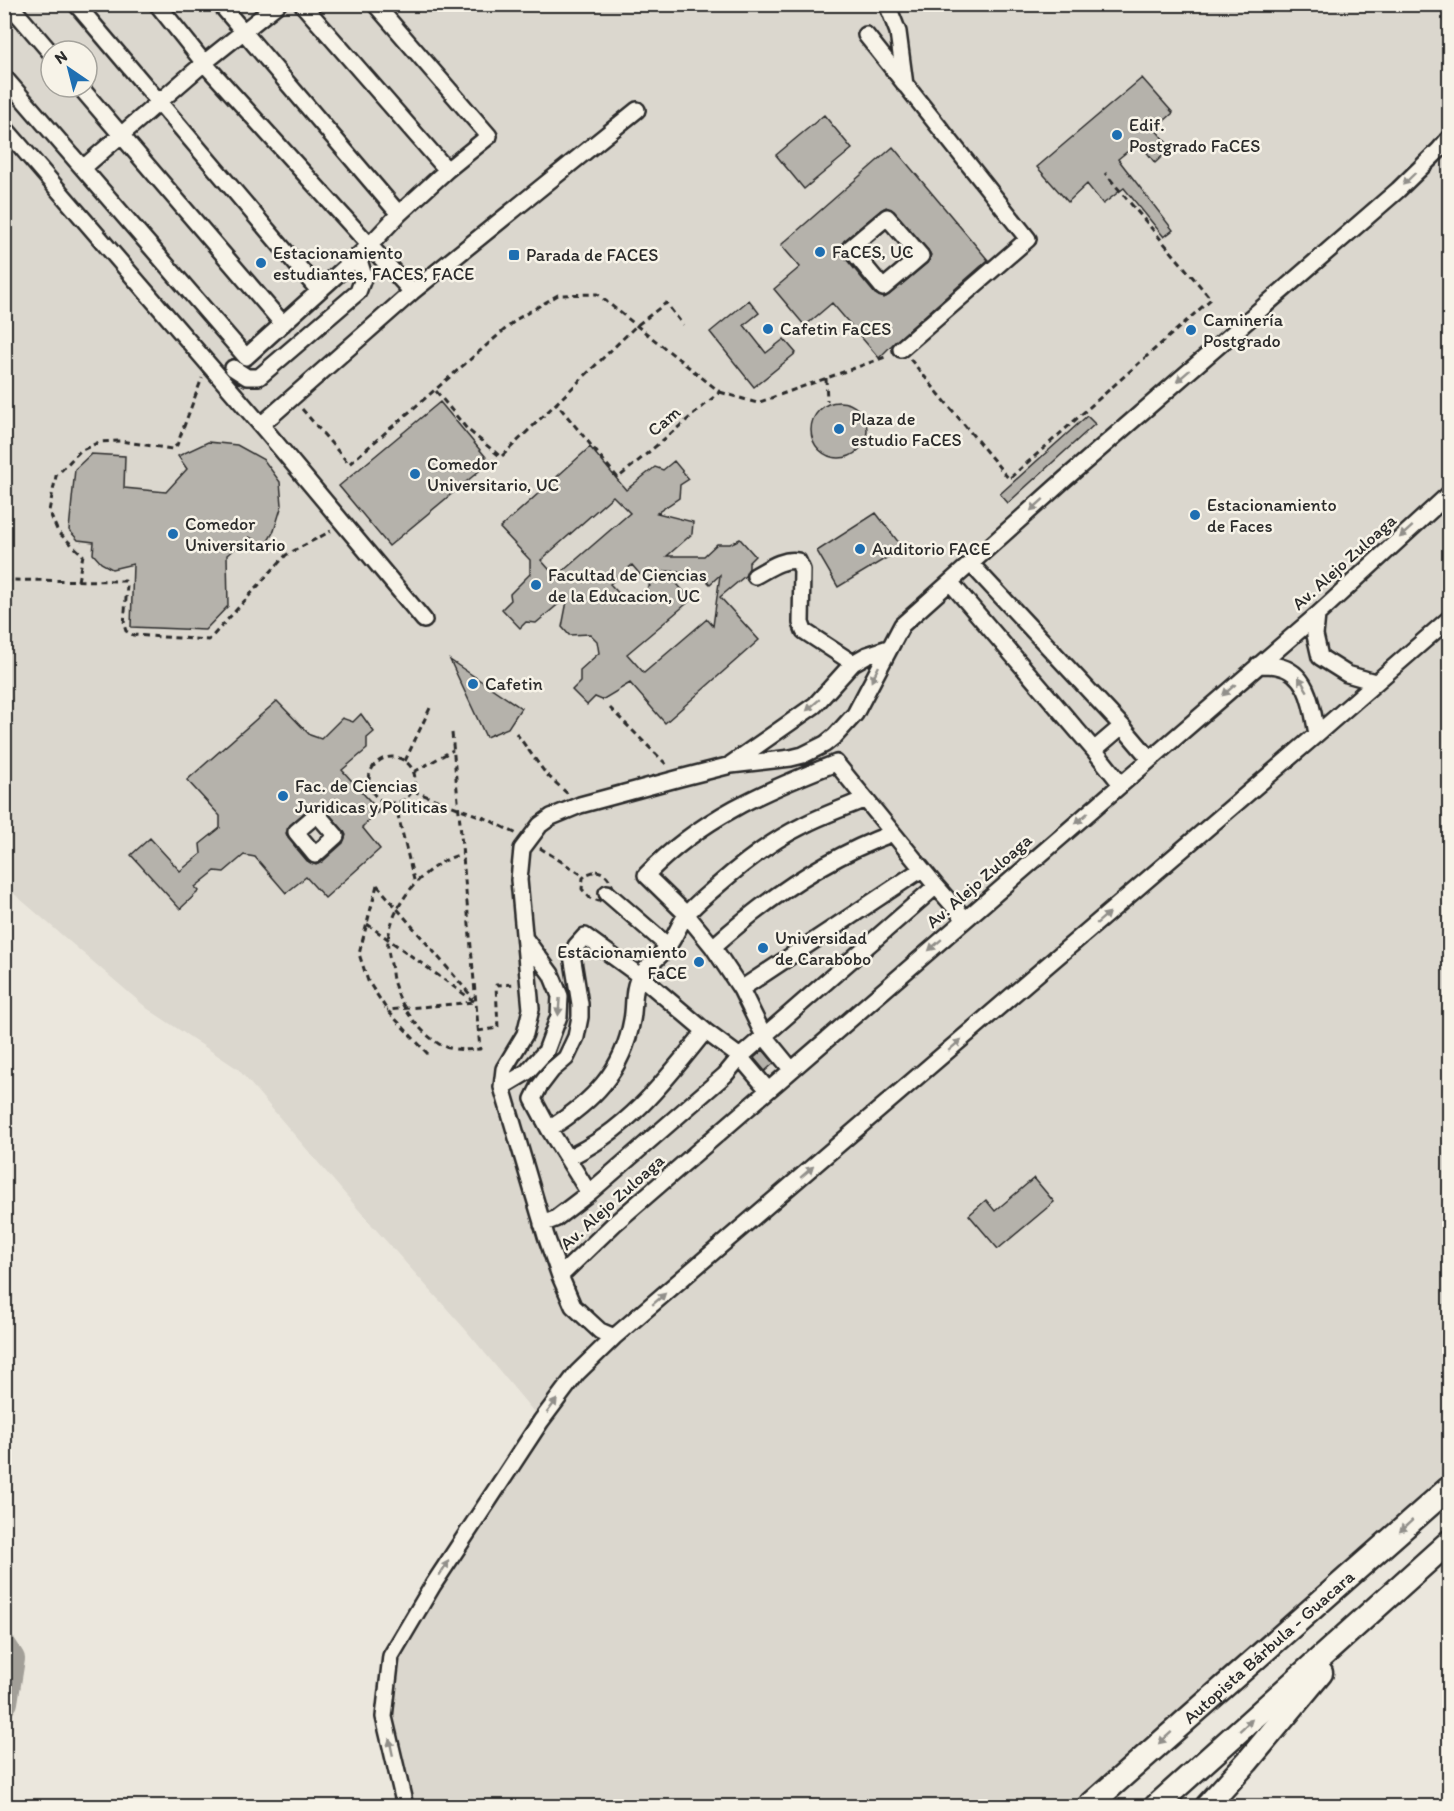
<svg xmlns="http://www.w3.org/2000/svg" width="1454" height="1811" font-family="Itim,sans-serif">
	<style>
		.built { fill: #dbd7ce; fill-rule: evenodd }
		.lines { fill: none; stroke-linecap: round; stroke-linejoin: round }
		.river { stroke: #a29f98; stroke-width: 28 }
		.building { fill: #b5b2ab; stroke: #2b2b2b; stroke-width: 1.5; fill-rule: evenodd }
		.minor-casing { stroke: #2b2b2b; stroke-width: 20 }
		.highway-casing { stroke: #2b2b2b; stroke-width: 27 }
		.path { stroke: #2b2b2b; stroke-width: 3; stroke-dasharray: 6 4.5; stroke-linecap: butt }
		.minor { stroke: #f7f3e8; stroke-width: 15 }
		.highway { stroke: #f7f3e8; stroke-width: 22 }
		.oneway { fill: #918f8a }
		.poi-dot { fill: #1f6fb2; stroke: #f7f3e8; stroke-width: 2 }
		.labels { text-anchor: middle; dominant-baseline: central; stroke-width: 5; stroke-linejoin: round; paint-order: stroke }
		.poi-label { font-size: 18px; fill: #2b2b2b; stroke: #f7f3e8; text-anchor: start }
		.street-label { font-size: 18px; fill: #2b2b2b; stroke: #f7f3e8 }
	</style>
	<rect width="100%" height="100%" fill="#ebe7dd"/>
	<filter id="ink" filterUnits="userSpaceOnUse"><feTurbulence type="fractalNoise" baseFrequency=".0167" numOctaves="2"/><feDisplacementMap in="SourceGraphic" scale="12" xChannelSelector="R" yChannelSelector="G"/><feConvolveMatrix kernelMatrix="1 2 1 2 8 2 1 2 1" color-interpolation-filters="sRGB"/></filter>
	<g filter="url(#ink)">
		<!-- built -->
		<path class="built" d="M5,5H1449V1487L1089,1806H405L384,1717L392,1660L440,1590L543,1423L465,1329L370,1223L238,1069L148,1009L5,886ZM51,51H87V87H51Z"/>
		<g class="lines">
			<!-- river -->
			<path class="river" d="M4,1648L11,1659L4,1702"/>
		</g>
		<!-- building -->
		<path class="building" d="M1142,78L1173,113L1155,129L1171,148L1155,163L1139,142L1118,159L1173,230L1164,237L1124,188L1103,204L1087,184L1068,202L1037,167Z
			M824,115L852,149L804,189L776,155Z
			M893,147L988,260L895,342L879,358L832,303L805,326L774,289L800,267L781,245ZM886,207L894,211L928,250L931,255L927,263L889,295L884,298L875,294L842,254L840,249L844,241L881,210Z
			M749,300L759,313L744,325L766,353L784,339L796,353L754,387L710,332Z
			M440,402L490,462L389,546L339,486Z
			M811 430a28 28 0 1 1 56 0a28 28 0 1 1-56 0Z
			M1087,416L1095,424L1008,503L1000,494Z
			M208,442L237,445L264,460L280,482L282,505L274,531L265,546L249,537L227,555L228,606L205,630L131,627L133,564L112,569L101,563L93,554L94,542L78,540L69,530L75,469L91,454L125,456L124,488L166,492L187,469L178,456Z
			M590,447L626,490L655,467L663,470L674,461L689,479L680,485L679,498L657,513L693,522L692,534L667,556H704L717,544H730L740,539L755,556L749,562V568L745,576L720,597L759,640L665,723L630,683L602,700L595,697L587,705L572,690L580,682V670L599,653L597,641L590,634L569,635L562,627L568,596L536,623L526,622L520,628L502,609L511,600L510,594L530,574V560L500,528ZM613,496L630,513L556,577L541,560ZM632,565L650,586L628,603L610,584ZM666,571L699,573L710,584L720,575L713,626L707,619L644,673L627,654L691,600Z
			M876,513L903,548L838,587L817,551Z
			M450,660L521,708L508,728L486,737Z
			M277,701L310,735L321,739L342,718L353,722L361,714L374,732L367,738V749L342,770L379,811L362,827L380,849L325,898L306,877L286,893L255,857L244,855L224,872L215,871L195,887L199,891L180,909L131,855L150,838L180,871L201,854L200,844L220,828V816L187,780ZM316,804L324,808L343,830L346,835L343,843L322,862L316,865L307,861L288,838L286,833L290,825L311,807Z
			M763,1050L774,1063L765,1071L754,1058Z
			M1034,1178L1054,1202L998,1249L969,1215L986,1200L995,1211Z"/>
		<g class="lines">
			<!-- minor casing -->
			<g class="minor-casing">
				<path id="minor" d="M9,4L51,53
					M76,4L319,291L369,246L399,214L447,170
					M157,4L204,63L412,292L261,425
					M220,4L399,214
					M302,4L447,170L489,136L375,4
					M887,4L898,32L905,85
					M866,35L1028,239L901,349
					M4,77L246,357L319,291
					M80,87L283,324
					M4,127L266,431L424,620
					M83,168L204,63L278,4
					M887,217L921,256L883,288L850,248Z
					M412,292L637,110
					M233,368L247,377H259L358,292L364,276L358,257
					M755,576C768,569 783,558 798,561L802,570L801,623L804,631L853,663
					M950,582L1094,750L1122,726L971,564
					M1317,615L1315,635L1320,657L1347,674L1375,682
					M1258,665C1264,665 1271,665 1277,666C1309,672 1312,708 1317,734
					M1122,726L1150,759
					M1094,750L1121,784
					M731,764L815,705L853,663L867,655L888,648
					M317,814L336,836L315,855L296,832Z
					M607,893L668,946
					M713,947C767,898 825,858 893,833
					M741,989L922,869
					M791,1069L764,1036L741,989L713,947L686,914L646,875C701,818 764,791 836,763L936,886L965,919
					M502,1087L527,1072L546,1051L559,1016L560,996L551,974L526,940
					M549,1129C592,1102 623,1072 632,1020C635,1006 632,988 640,976C648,965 660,957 668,946C676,936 679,924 687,914C695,904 707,895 717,886C743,863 771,841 802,826C823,815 844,808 865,799
					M567,1158C626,1132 666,1080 705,1031
					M589,1193L549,1129L533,1099L539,1087L552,1070L566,1058L576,1037L580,1017V1004L572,955L576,946L585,936L640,976L705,1031L740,1057L768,1090
					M542,1224L555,1219L589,1193L725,1075L740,1057L764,1036L936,886
					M560,1276L546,1236L502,1087L504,1069L525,1034L531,1009L519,880L522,849L540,825L551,817L580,805L680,778L731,765L791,758L803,755L825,744L835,736L855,714L902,625L1065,479L1398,190L1439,150L1450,137
					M614,1337L600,1331L573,1306L560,1276L614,1224L1317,615L1450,493
					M405,1806L384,1717L391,1656L433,1585L541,1421L577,1373L614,1337L1317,734L1450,618"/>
			</g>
			<!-- highway casing -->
			<g class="highway-casing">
				<g id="highway">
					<path id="s1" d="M1089,1806L1450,1487"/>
					<path d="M1156,1806L1450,1541"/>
					<path d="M1207,1806L1247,1762L1321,1673"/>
				</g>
			</g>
			<!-- path -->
			<path class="path" d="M910,359L1009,479L1211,299L1105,173
				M826,378L827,401
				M436,391L467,429L501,457L636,326L666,303L683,325
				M720,392L757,403L888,356
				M302,409L349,464L517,319L558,295L597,294L720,392L618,478L557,404
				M4,580L125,581L127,585L124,625L126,631L133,635L209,640L286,555L331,531
				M78,581L83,555L58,532L49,511L56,476L80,451L99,442L120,441L172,449L177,445L202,378
				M610,708L668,766
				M452,733L480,1049C466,1050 452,1051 439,1044C420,1032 401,1008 395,986C392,979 392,971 391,964C389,956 387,948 388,941C391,903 426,863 462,854
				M516,733L546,774L568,794
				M369 780a23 23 0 1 1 46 0a23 23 0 1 1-46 0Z
				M405,761L430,708
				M414,772L453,750
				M413,791L487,819L517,834
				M395,803L415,884
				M540,848L584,876
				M596,871C605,872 609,878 613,887L599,901L590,898L582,889L583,878L587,874Z
				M377,885L359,954L368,981L387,1010L428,1054
				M377,885L473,998
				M367,924L475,1002L387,1010
				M478,1031L498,1028L496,985L516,984"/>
			<!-- minor -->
			<use href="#minor" class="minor"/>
			<!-- highway -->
			<use href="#highway" class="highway"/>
		</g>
		<!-- one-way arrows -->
		<defs><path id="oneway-solid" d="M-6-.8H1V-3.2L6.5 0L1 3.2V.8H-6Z" transform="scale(1.5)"/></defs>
		<g class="oneway">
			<use href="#oneway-solid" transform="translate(1409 179) rotate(136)"/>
			<use href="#oneway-solid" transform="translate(1183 376) rotate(139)"/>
			<use href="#oneway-solid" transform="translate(1037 505) rotate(138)"/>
			<use href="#oneway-solid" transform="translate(1406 532) rotate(138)"/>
			<use href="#oneway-solid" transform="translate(875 674) rotate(116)"/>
			<use href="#oneway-solid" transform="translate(1303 684) rotate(-121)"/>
			<use href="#oneway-solid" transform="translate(1229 690) rotate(139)"/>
			<use href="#oneway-solid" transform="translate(813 705) rotate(139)"/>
			<use href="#oneway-solid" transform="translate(1082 818) rotate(139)"/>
			<use href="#oneway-solid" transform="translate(1103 918) rotate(-41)"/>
			<use href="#oneway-solid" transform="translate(935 945) rotate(139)"/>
			<use href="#oneway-solid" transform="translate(559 1007) rotate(94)"/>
			<use href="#oneway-solid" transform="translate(955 1045) rotate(-41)"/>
			<use href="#oneway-solid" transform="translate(807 1172) rotate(-41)"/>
			<use href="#oneway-solid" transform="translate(659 1299) rotate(-41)"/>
			<use href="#oneway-solid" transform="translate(552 1406) rotate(-53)"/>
			<use href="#oneway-solid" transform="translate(1406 1526) rotate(138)"/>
			<use href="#oneway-solid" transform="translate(444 1568) rotate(-57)"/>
			<use href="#oneway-solid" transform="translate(1246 1725) rotate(-42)"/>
			<use href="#oneway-solid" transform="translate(1165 1738) rotate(138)"/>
			<use href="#oneway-solid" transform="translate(391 1747) rotate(-102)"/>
		</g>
	</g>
	<!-- markers -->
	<g class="poi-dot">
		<circle cx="1117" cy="135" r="6"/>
		<circle cx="820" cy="252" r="6"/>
		<rect x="508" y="249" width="12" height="12" rx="3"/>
		<circle cx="261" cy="263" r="6"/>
		<circle cx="768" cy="329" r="6"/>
		<circle cx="1191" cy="330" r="6"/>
		<circle cx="839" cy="429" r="6"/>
		<circle cx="415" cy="474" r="6"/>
		<circle cx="1195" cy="515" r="6"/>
		<circle cx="173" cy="534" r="6"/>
		<circle cx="860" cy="549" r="6"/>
		<circle cx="536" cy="585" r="6"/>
		<circle cx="473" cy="684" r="6"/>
		<circle cx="283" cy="796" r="6"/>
		<circle cx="763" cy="948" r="6"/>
		<circle cx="699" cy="962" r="6"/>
	</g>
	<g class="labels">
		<!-- poi labels -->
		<g class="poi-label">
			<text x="1129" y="125">Edif.<tspan x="1129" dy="21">Postgrado FaCES</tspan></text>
			<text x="832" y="252">FaCES, UC</text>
			<text x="273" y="253">Estacionamiento<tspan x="273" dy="21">estudiantes, FACES, FACE</tspan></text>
			<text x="526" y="255">Parada de FACES</text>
			<text x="1203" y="320">Caminería<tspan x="1203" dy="21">Postgrado</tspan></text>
			<text x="780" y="329">Cafetin FaCES</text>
			<text x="851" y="419">Plaza de<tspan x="851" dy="21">estudio FaCES</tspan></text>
			<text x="427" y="464">Comedor<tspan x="427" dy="21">Universitario, UC</tspan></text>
			<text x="1207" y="505">Estacionamiento<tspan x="1207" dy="21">de Faces</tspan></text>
			<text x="185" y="524">Comedor<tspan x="185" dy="21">Universitario</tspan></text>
			<text x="872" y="549">Auditorio FACE</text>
			<text x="548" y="575">Facultad de Ciencias<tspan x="548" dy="21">de la Educacion, UC</tspan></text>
			<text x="485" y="684">Cafetin</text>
			<text x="295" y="786">Fac. de Ciencias<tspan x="295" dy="21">Juridicas y Politicas</tspan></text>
			<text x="775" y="938">Universidad<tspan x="775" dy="21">de Carabobo</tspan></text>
			<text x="687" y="952" text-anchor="end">Estacionamiento<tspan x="687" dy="21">FaCE</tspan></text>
		</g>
		<!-- street labels -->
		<g class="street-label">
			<text transform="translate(664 421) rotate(-40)">Cam</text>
			<text transform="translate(1344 562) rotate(-42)">Av. Alejo Zuloaga</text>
			<text transform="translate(979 881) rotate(-41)">Av. Alejo Zuloaga</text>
			<text transform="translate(612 1202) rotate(-42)">Av. Alejo Zuloaga</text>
			<text stroke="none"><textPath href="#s1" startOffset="240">Autopista Bárbula - Guacara</textPath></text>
		</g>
	</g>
	<!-- margin -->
	<rect width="1454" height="1811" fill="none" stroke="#f7f3e8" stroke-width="24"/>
	<rect x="12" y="12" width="1430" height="1787" fill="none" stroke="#2b2b2b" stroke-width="2" filter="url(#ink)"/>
	<!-- north arrow -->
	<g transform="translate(69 69) rotate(325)"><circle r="28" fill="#f7f3e8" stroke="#a5a39c" stroke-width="1.5"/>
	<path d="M0-4.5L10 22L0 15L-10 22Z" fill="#1f6fb2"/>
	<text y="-9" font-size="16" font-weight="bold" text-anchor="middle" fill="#2b2b2b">N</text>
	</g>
</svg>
